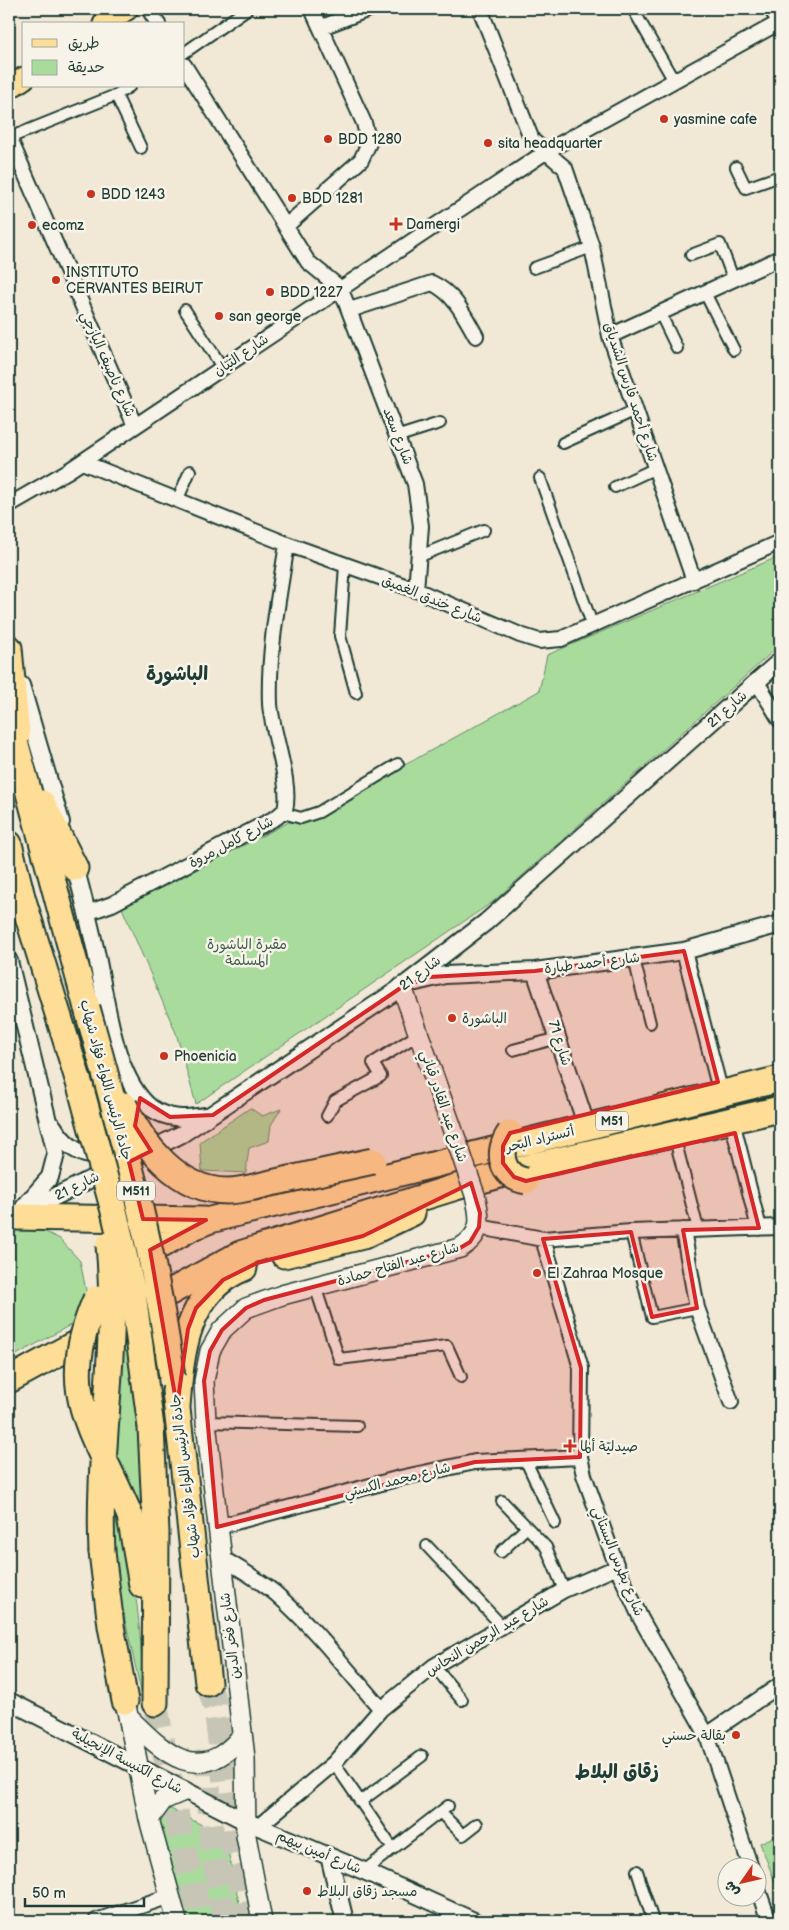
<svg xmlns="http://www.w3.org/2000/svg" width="789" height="1930" font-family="'Balsamiq Sans','Playpen Sans Arabic',sans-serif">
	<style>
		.green { fill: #a9db9d; stroke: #648c68 }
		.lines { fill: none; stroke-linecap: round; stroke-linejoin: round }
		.motorway-tunnel { stroke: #c7c6b6; stroke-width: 25; stroke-dasharray: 25 12; stroke-linecap: butt }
		.pedestrian-casing { stroke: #1f3d34; stroke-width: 14 }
		.minor-casing { stroke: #1f3d34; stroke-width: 18 }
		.tertiary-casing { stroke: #1f3d34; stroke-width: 20 }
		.secondary-casing { stroke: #1f3d34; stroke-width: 22 }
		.primary-casing { stroke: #1f3d34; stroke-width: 25 }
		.motorway-casing { stroke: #1f3d34; stroke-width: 29 }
		.pedestrian { stroke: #f7f3e8; stroke-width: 10 }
		.minor { stroke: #f7f3e8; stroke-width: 14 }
		.tertiary { stroke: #f7f3e8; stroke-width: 16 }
		.secondary { stroke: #f7f3e8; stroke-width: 19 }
		.primary { stroke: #fedd96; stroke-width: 21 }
		.motorway { stroke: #fedd96; stroke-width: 25 }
		.secondary-bridge-casing { stroke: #1f3d34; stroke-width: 22; stroke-linecap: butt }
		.motorway-bridge-casing { stroke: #1f3d34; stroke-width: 29; stroke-linecap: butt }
		.secondary-bridge { stroke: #f7f3e8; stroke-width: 19 }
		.motorway-bridge { stroke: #fedd96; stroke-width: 25 }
		.marked { fill: #d62828; fill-opacity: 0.2; stroke: #d62828; stroke-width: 4; stroke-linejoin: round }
		.poi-dot { fill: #c8321e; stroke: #f7f3e8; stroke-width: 2 }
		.labels { text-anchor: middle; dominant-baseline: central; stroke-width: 5; stroke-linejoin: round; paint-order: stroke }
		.shield { fill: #f7f3e8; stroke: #60746a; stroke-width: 1 }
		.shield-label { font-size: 12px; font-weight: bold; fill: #1f3d34 }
		.poi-label { font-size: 14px; fill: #1f3d34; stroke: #f7f3e8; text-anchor: start }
		.street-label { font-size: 14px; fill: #1f3d34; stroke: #f7f3e8 }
		.park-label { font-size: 14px; fill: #3b5d49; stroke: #f7f3e8 }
		.district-label { font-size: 19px; font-weight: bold; fill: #1f3d34; stroke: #f7f3e8 }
	</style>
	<rect width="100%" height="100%" fill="#f1e8d6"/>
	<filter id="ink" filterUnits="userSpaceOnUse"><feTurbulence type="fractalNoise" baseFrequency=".02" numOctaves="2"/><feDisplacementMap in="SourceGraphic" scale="10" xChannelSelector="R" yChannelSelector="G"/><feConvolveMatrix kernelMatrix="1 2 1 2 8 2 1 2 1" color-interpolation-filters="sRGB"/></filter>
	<g filter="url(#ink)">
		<!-- green -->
		<path class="green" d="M780,556V645L494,901L196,1104L176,1033L122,908L289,822L304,823L322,816L363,788L539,691L547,655Z
			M250,1108L262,1116L281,1109L271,1125L269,1141L249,1148L246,1173L202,1171L200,1142Z
			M33,1226L60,1239L80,1261L87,1295L74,1323L9,1359V1229Z
			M121,1290L135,1378L148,1548L115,1457L122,1370Z
			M113,1497C135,1561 142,1632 143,1700L121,1602L115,1547Z
			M169,1808L225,1837L243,1921H181L156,1820L164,1810Z
			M780,1834V1895L760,1843Z"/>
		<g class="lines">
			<!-- motorway-tunnel -->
			<path class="motorway-tunnel" d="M208,1683L216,1708L232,1839L248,1921
				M155,1703L180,1832L201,1921
				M208,1750C206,1809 214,1864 226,1921"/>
			<!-- pedestrian casing -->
			<g class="pedestrian-casing">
				<path id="pedestrian" d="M633,9L674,81
					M184,53L247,9
					M116,95L141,148
					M9,138L116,95L130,86
					M736,167L746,188L780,176
					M691,255L720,244L733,278
					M534,268L592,247
					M705,293L734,350
					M185,310L222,367
					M660,313L677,348
					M399,436L440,423
					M563,443L636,410
					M540,478L592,624
					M615,487L656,468
					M177,501L190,471
					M420,556L484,530
					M345,565L340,636L356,693
					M283,813L301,818L319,812L398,764
					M634,959L650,1023
					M513,1050L558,1038
					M327,1116L335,1101L381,1076L373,1063L419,1034
					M677,1147L698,1229
					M631,1232L652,1317L697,1308
					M315,1286L339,1359L447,1346L461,1377
					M206,1422L357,1426
					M525,1459L555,1523
					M502,1501L546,1547L564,1590
					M427,1546L502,1626
					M501,1552L527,1527
					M434,1666L462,1700
					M334,1763L393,1849
					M360,1802L422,1756
					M440,1812L463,1835L477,1824
					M364,1871L448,1806
					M637,1871L653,1921"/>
			</g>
			<!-- minor casing -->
			<g class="minor-casing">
				<path id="minor" d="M149,9L158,24
					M480,9L532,140L565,168L592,247L610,336L694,581
					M771,9L780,22
					M322,27L369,9
					M184,65L308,262L340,288L345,300L415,484L421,526L416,590
					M9,137L135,426
					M286,226L361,160L369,143L364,123L312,9
					M350,310L432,283C455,294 464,315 476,336
					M610,336L780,258
					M82,462L287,544L416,590L520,635L539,641L561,639L780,542
					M9,505L68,471L547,151L780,22
					M757,682L780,720
					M87,913L112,904L277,817L285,810C292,783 272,733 270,704C268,650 279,596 287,544
					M684,951L718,1082
					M735,1133L759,1228
					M479,1227L543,1239L631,1232L780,1227
					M683,1230L697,1308L731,1402
					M543,1239L581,1368L580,1457L584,1475L617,1567L641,1619L707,1735L751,1868
					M217,1527L400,1478L475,1462L580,1457
					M220,1557C239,1568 258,1579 275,1593C314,1627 347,1670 381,1709
					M707,1735L780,1685
					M259,1826L334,1763L381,1709L434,1666L564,1590L617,1567
					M756,1884L769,1921
					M96,1921L170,1896"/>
			</g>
			<!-- tertiary casing -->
			<g class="tertiary-casing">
				<path id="tertiary" d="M21,685L61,822
					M73,860C82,890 89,921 96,952C106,997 113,1078 151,1108C168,1120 187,1119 206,1116
					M9,961L56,1154L50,1177L24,1207
					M535,971L583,1115
					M416,982L445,975L535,971L684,951L780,924
					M53,1126C71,1156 106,1170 129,1137
					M20,1214L182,1134L402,987L486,922L780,661
					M9,1701L245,1821L364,1871L474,1921
					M329,1856L345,1921"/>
			</g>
			<!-- secondary casing -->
			<g class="secondary-casing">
				<path id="secondary" d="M402,987L458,1145
					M125,1701L149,1819L177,1921
					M128,1717C164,1753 199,1788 242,1736
					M149,1819L163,1800L184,1791
					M262,1921L246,1836L245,1758L206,1422L204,1381L210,1351L222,1330L246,1308L282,1295L460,1248C483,1234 481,1219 475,1195"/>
			</g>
			<!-- primary casing -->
			<g class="primary-casing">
				<path id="primary" d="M104,24L127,9
					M9,88L24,78"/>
			</g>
			<!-- motorway casing -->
			<g class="motorway-casing">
				<path id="motorway" d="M9,648L17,736
					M9,719L87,1008
					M42,803L75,868
					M9,844L22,897
					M14,1217L203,1220
					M284,1255L363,1236L412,1213
					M133,1261L191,1228L210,1220L780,1079
					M9,1380L240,1254L456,1187L533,1166L780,1109
					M175,1391L208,1683
					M177,1407C181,1353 186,1291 244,1268
					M151,1427L156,1532L155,1703
					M130,1516L142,1585
					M102,1552L111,1626L125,1701"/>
			</g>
			<!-- pedestrian -->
			<use href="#pedestrian" class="pedestrian"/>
			<!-- minor -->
			<use href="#minor" class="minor"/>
			<!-- tertiary -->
			<use href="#tertiary" class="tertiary"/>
			<!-- secondary -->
			<use href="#secondary" class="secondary"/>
			<!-- primary -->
			<use href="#primary" class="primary"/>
			<!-- motorway -->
			<use href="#motorway" class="motorway"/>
			<!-- secondary-bridge casing -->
			<g class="secondary-bridge-casing">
				<path id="secondary-bridge" d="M458,1145L475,1195"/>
			</g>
			<!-- motorway-bridge casing -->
			<g class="motorway-bridge-casing">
				<path id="motorway-bridge" d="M22,897L81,1089L115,1215L133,1294L151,1427
					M87,1008C121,1130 155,1251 172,1377
					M124,1105C142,1144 178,1191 227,1191C243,1191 260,1185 276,1182C308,1175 340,1168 373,1161
					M510,1133C496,1152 501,1177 526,1181
					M96,1299C54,1395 95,1431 130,1516
					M102,1552C97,1449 119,1348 109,1245"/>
			</g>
			<!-- secondary-bridge -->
			<use href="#secondary-bridge" class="secondary-bridge"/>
			<!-- motorway-bridge -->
			<use href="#motorway-bridge" class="motorway-bridge"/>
		</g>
	</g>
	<!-- marked area -->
	<path class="marked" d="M684,951L718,1082L510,1133L503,1146V1163L514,1177L526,1181L735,1133L759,1228L683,1230L697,1308L652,1317L631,1232L543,1239L581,1368L580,1457L475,1462L217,1527L204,1381L210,1351L222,1330L246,1308L264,1300L460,1248L470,1242L479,1227L480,1213L471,1183L363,1236L257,1263L223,1280L196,1308L188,1329L177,1407L150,1250L206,1220L143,1219L129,1162L151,1151L135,1126L140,1098L170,1117L213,1115L402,987L429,977L535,971Z"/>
	<!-- markers -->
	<g class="poi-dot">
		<circle cx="664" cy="119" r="5"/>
		<circle cx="328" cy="139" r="5"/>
		<circle cx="488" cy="143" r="5"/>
		<circle cx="91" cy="194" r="5"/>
		<circle cx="292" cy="198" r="5"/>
		<path d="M393.5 216.5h5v5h5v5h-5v5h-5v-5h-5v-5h5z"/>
		<circle cx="32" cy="225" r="5"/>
		<circle cx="56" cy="280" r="5"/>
		<circle cx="270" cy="292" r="5"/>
		<circle cx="219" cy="316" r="5"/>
		<circle cx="452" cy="1018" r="5"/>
		<circle cx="164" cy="1056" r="5"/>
		<circle cx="537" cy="1273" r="5"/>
		<path d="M567.5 1438.5h5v5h5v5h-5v5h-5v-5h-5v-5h5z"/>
		<circle cx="736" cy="1735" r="5"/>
		<circle cx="307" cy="1891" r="5"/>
	</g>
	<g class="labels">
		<!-- shield labels -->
		<g class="shield">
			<rect x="596" y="1111.5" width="32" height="19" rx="4"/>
			<rect x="117" y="1181.5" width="38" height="19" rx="4"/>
		</g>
		<g class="shield-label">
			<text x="612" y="1121">M51</text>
			<text x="136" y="1191">M511</text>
		</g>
		<!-- poi labels -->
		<g class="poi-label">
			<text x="674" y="119">yasmine cafe</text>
			<text x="338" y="139">BDD 1280</text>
			<text x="498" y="143">sita headquarter</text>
			<text x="101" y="194">BDD 1243</text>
			<text x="302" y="198">BDD 1281</text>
			<text x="406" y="224">Damergi</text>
			<text x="42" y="225">ecomz</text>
			<text x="66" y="272">INSTITUTO<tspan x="66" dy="16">CERVANTES BEIRUT</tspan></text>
			<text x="280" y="292">BDD 1227</text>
			<text x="229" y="316">san george</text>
			<text x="462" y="1018">الباشورة</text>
			<text x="174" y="1056">Phoenicia</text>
			<text x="547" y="1273">El Zahraa Mosque</text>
			<text x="580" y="1446">صيدليّة ألما</text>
			<text x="726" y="1735" text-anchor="end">بقالة حسني</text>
			<text x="317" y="1891">مسجد زقاق البلاط</text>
		</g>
		<!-- street labels -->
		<g class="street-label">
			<text transform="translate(241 355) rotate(-34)">شارع التيّان</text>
			<text transform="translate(108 364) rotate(66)">شارع ناصيف اليازجي</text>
			<text transform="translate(631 392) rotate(72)">شارع أحمد فارس الشدياق</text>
			<text transform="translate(398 436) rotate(69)">شارع سعد</text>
			<text transform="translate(432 599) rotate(22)">شارع خندق الغميق</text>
			<text transform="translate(727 709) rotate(-42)">شارع 21</text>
			<text transform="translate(231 842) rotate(-28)">شارع كامل مروة</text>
			<text transform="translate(592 963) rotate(-7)">شارع أحمد طبارة</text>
			<text transform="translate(420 973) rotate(-37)">شارع 21</text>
			<text transform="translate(560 1043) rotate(72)">شارع 71</text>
			<text transform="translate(106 1080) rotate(75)">جادة الرئيس اللواء فؤاد شهاب</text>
			<text transform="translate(444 1106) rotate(71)">شارع عبد القادر قباني</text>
			<text transform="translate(540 1139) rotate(-14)">أتستراد البحر</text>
			<text transform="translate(77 1186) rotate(-26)">شارع 21</text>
			<text transform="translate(398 1264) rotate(-16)">شارع عبد الفتاح حمادة</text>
			<text transform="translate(185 1476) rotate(-97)">جادة الرئيس اللواء فؤاد شهاب</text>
			<text transform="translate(397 1480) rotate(-14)">شارع محمد الكستي</text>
			<text transform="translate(618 1561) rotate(68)">شارع بطرس البستاني</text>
			<text transform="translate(230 1636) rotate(-97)">شارع فخر الدين</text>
			<text transform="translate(487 1636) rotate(-31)">شارع عبد الرحمن النحاس</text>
			<text transform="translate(127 1761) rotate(28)">شارع الكنيسة الإنجيلية</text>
			<text transform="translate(319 1852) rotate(23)">شارع أمين بيهم</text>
		</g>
		<!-- park labels -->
		<g class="park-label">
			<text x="247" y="944">مقبرة الباشورة<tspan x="247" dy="16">المسلمة</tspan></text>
		</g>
		<!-- district labels -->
		<g class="district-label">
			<text x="177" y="674">الباشورة</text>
			<text x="617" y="1772">زقاق البلاط</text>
		</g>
	</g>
	<!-- margin -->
	<rect width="789" height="1930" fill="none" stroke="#f7f3e8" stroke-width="30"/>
	<rect x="15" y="15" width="759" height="1900" fill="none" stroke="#1f3d34" stroke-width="2" filter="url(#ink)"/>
	<!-- legend -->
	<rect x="22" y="22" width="162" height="65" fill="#f7f3e8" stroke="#a1aaa0"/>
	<rect x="32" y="39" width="25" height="8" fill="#fedd96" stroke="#a1aaa0"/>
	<text x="68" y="48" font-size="15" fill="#1f3d34">طريق</text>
	<rect x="32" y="60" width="25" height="15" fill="#a9db9d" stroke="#a1aaa0"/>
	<text x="68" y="72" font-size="15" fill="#1f3d34">حديقة</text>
	<!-- north arrow -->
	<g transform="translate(742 1882) rotate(236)"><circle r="24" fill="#f7f3e8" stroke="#a1aaa0"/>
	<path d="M0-4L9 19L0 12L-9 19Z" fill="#c8321e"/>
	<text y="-8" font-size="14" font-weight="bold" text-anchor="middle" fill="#1f3d34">ش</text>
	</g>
	<!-- scale -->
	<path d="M25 1898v8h119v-8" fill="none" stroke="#1f3d34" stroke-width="2.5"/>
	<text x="32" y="1898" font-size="15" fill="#1f3d34" stroke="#f7f3e8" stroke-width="4" paint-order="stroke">50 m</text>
</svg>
